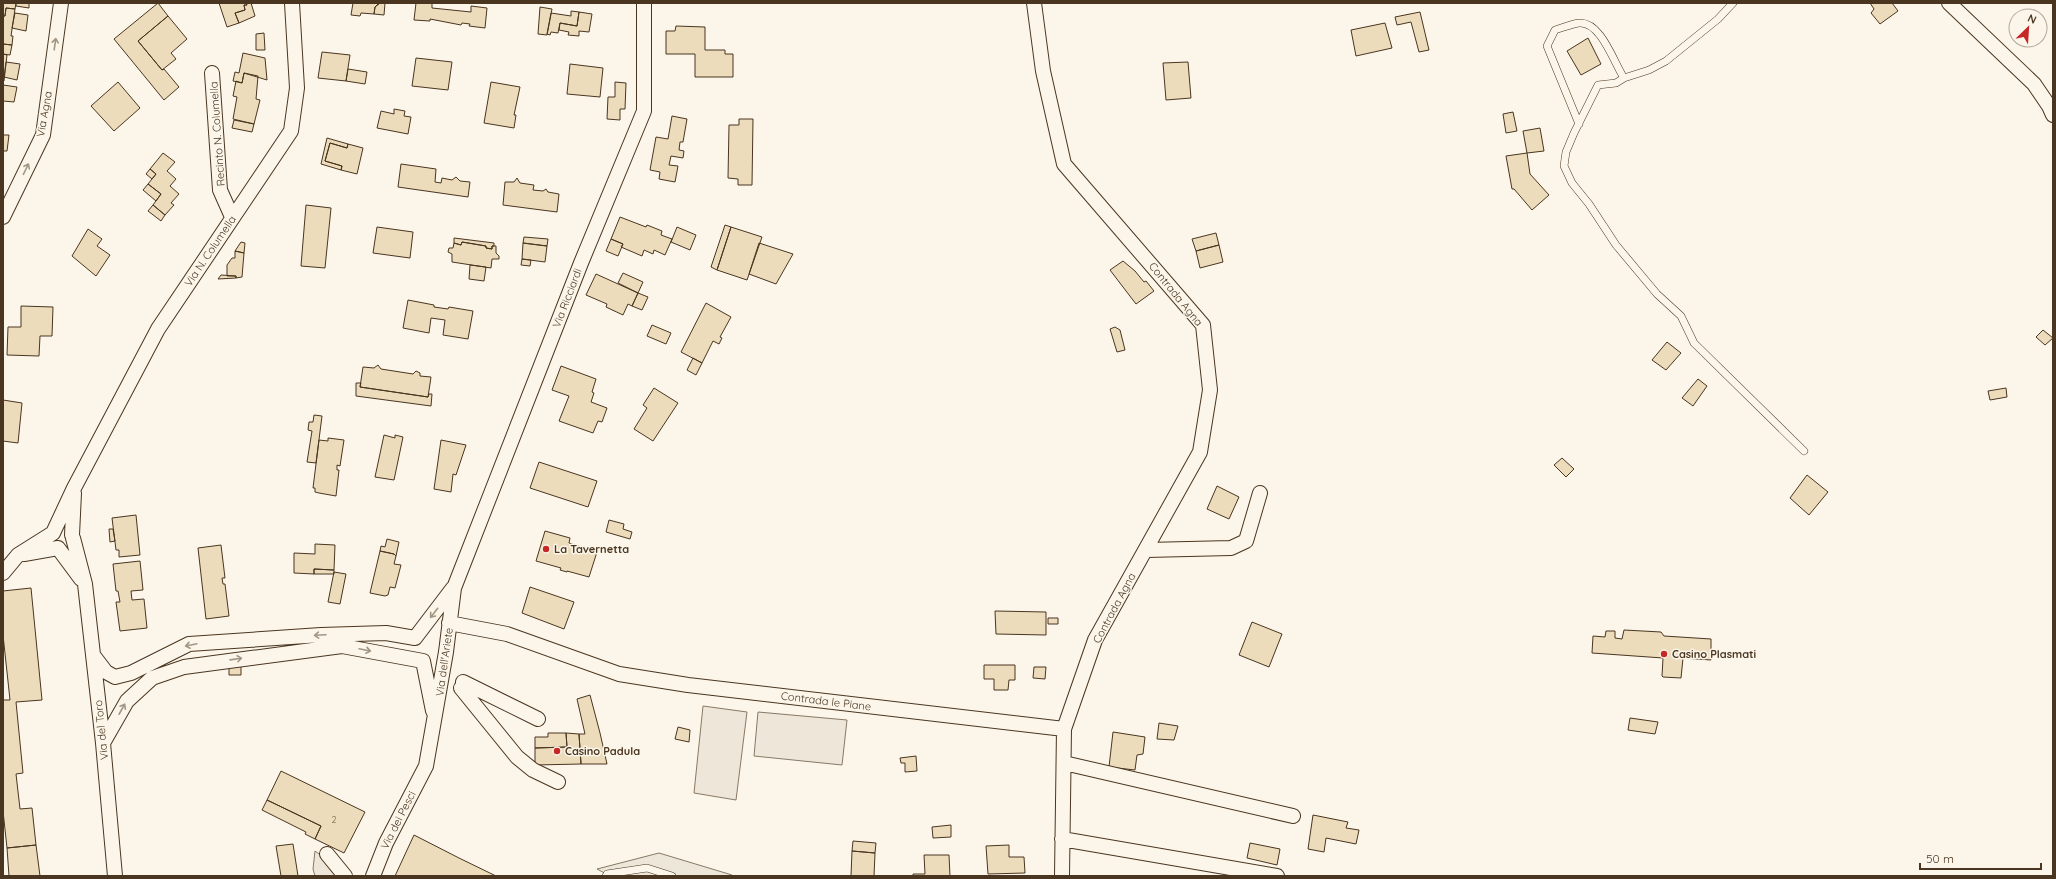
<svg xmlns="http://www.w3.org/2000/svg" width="2056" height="879" font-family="Quicksand,sans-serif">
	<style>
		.green { fill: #ede6d9; stroke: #887966 }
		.parking { fill: #ede7d9; stroke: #887966 }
		.building { fill: #ecdcbc; stroke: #4a3520 }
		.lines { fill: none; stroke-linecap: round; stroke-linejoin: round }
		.lane-casing { stroke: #4a3520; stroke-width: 8 }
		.street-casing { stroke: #4a3520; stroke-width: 16 }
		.lane { stroke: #fbf6e9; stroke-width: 7 }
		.street { stroke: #fbf6e9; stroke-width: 14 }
		.oneway { stroke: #a29684 }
		.poi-dot { fill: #c62828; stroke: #fbf6e9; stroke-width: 1.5 }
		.labels { text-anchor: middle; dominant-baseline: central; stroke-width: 3; stroke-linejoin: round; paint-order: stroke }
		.number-label { font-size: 9px; fill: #725f47 }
		.street-label { font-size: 11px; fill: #4a3520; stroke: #fbf6e9 }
		.poi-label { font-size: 11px; font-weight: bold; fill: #4a3520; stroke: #fbf6e9; text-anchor: start }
	</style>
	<rect width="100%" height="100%" fill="#fbf6e9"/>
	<!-- green -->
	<path class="green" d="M703,706L747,712L736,800L694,793Z
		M758,712L847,720L842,765L754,756Z
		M315,851L323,857L339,876H315L313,869Z"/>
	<!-- parking -->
	<path class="parking" d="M659,853L732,875V876H610L597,869Z"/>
	<!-- building -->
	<path class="building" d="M3,3H16L15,9L6,8L5,16H3Z
		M16,3H29V8L16,6Z
		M158,3L168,16L138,41L162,70L164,69L179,87L164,100L114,39Z
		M219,3H246L247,5H244L245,10L235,13L239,23L227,27Z
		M246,3H251L255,16L239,23L235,13L245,10L244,5H247Z
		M353,3H379V4L375,7L374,14L361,13L360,16L351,15Z
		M385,3L384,15L374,14L375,7L379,3Z
		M416,3H432V8L471,12V6L487,8L485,28L469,26L470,24L462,23L461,25L430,19V21L414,20Z
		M1870,3H1892L1898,11L1880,24L1871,13L1874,9Z
		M540,7L552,9L547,35L538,34Z
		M6,8L15,9L11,36H13L12,45L3,44V16H5Z
		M571,11L579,12L577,26L560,23L558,33L551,32L550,35L547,34L551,13L571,16Z
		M579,12L592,14L589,32L579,31V36L568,35L569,32L559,30L560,23L577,26Z
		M1420,12L1429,50L1419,52L1411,22L1397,25L1395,17Z
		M15,13L28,15L26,31L12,28Z
		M168,16L187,39L171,53L176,59L162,70L138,41Z
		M1385,23L1392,48L1356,56L1351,30Z
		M676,26L705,27V50H725V54H733V77H695V54H666V31H675Z
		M264,33L265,50H256V34Z
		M1588,38L1601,64L1581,75L1567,51Z
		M3,44L12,45L10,55L3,54Z
		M322,52L350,55L346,81L318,78Z
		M243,53L265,58L267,80L244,73L242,83L233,81L235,72L239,73Z
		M3,54L7,55L4,81H3Z
		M416,58L452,62L448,90L412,86Z
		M6,62L20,64L17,80L4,77Z
		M1188,62L1191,98L1166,100L1163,63Z
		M570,64L603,68L600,97L567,94Z
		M348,69L367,72L365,84L346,81Z
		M244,73L258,76L256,99L260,100L254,124L233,119L237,97L233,96L236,81L242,83Z
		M118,82L140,108L114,131L91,106Z
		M491,82L520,87L514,115H516L514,128L484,123Z
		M615,82L626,83L625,109H620V120L607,119L608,97H615Z
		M3,85L17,87L14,102L3,101Z
		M394,109L405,111L404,116L411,117L408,134L377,128L381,111L394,114Z
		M1513,112L1517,131L1506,133L1503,114Z
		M672,116L687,119L683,142H680L679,150L684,151L683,158L671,156L669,165L678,166L675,182L659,179L660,172L650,170L656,137L668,139Z
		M739,119H753L752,185H738V179L728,178L729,125H739Z
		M234,120L254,124L252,132L232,128Z
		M1540,128L1544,151L1527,153L1523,131Z
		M3,135H9L7,151H3Z
		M327,138L348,144L347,148L330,143L325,161L342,166L341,170L321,164Z
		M330,143L347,148L348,144L363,148L357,174L341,170L342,166L325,161Z
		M163,153L175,162L167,171L176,179L170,186L179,194L171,203L174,205L165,215L153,205L161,194L148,184L156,174L150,169Z
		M1527,153L1530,174L1549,195L1532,210L1514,189H1512L1506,156Z
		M401,164L436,169L435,182L441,183L442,178L452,180L456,177L460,181L470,182L468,197L398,187Z
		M150,169L156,174L152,179L146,174Z
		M517,178L520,183L534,185L533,190L543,191L546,189L548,192L559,194L557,212L503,205L505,182H514Z
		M148,184L161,194L156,201L143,190Z
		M153,205L165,215L161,221L148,211Z
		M306,205L331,208L325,268L301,266Z
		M620,217L646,227L647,225L662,231L661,235L672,239L665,255L654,250L653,254L644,250L642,256L621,247L623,244L611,239Z
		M725,225L731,227L717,270L711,267Z
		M377,227L413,232L410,258L373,253Z
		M677,227L696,235L690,250L671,242Z
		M731,227L762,237L747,280L717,270Z
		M88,229L102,239L97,246L110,255L96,276L72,256Z
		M1216,233L1219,245L1196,251L1192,239Z
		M524,237L548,239L547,246L523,243Z
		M454,238L494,243V246H492V249L486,248V246L462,242L461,245L454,243Z
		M611,239L623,244L618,256L606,251Z
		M241,242L245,243L244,253L235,251Z
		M462,242L486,246V248L492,249V246H496V253L499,256V259H492L491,268L452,262V254L448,252L449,248H453L454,243L461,245Z
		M523,243L547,246L545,262L522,259Z
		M759,243L793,254L776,284L749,274Z
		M1219,245L1223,262L1200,268L1196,251Z
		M235,251L244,253L242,277L236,278V276H227V265L232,258H235Z
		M522,259L531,260L530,266L521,265Z
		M1123,261L1135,271L1144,282L1146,281L1154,291L1136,304L1110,270Z
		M470,265L486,267L484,281L469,279Z
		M623,273L643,282L638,293L618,283Z
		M596,274L638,293L632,306L628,304L623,315L606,307L607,304L586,295Z
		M221,275L236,276V278L218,279Z
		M638,293L648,297L642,310L632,306Z
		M408,300L434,305V307L448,309L449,307L473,311L468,339L443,335L445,320L431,318L429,333L403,328Z
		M706,303L731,317L720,337L722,338L719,344L713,341L702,363L681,352Z
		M21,306L53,307L52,336H40L39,356L7,355L8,327H21Z
		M652,325L671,333L666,344L647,336Z
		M1115,327L1120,330L1125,350L1117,352L1110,329Z
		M2043,330L2053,338L2045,345L2036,337Z
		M1667,342L1681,353L1666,370L1652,360Z
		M693,358L702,363L696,375L687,370Z
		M378,365L381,369L413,374L416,371L420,373V376L431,377L428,397L360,387L363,367L374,368Z
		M561,366L596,379L592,392L594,393L591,402L607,408L602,422L598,421L593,433L559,421L569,396L552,390Z
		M1698,379L1707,386L1693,406L1682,398Z
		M356,383H361L360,387L428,397L429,394H432L431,406L356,396Z
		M654,388L678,403L653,441L634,429L647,408L643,405Z
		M2006,388L2007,397L1990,400L1988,391Z
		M3,400L22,403L18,443L3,441Z
		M314,415L322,416L316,463L307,462L312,431L308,430L309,422H313Z
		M384,435L395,438V435L403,437L394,480L375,477Z
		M328,438L344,440L340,466L337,465V470H339L336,496L319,493L315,492V488H313L319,440L328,441Z
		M441,440L466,445L456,475L453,474L451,492L434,489Z
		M1562,458L1574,469L1566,477L1554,465Z
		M539,462L597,481L588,507L530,488Z
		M1807,475L1828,492L1809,515L1790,498Z
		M1217,486L1239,497L1229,519L1207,509Z
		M136,515L140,555L119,557V550H116L112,518Z
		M609,520L624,524L623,529L632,532L630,539L606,532Z
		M109,529H113L115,541L110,542Z
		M545,531L570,538L569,543L597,552L589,577L567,571V572L560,570L561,568L536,561Z
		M387,539L399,542L396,556L394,554L380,551L381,546L385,547Z
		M315,544L335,545L334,570L314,569V574L294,573V553L315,554Z
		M221,545L225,578H222L223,584H225L229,616L206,619L198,548Z
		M380,551L394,554L396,556L394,564L401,565L395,588L390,587L388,595L385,596L370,593Z
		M140,561L143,590L131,591L132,600L144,599L147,628L120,631L116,602H120L118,591H116L113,564Z
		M314,569L334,570V574H314Z
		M334,572L346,574L340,604L328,602Z
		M530,587L574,602L564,629L522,613Z
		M31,588L42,700L16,702L23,773L16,774L20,809L32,808L36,845L7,848L3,811V700H10L3,635V591Z
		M995,611L1046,612V635L996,634Z
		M1048,618H1058V624H1048Z
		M1252,622L1282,634L1269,667L1239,655Z
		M1624,630L1661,632L1664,636L1711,639V660L1683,658L1681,678L1663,677L1662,676L1663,658L1592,653L1593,636L1605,637L1606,631H1615V638L1622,639Z
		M241,664V675H229V665Z
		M984,665H1015V680H1009L1008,690H994V679H984Z
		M1034,667H1046L1045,679L1033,678Z
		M590,695L600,733L607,764H581L579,734H585L577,699Z
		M1630,718L1658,722L1655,734L1628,730Z
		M1159,723L1178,726L1174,740L1157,739Z
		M678,727L690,730L689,742L675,739Z
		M1113,732L1145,737L1143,754L1137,755L1135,770L1109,767Z
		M548,733H566L567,747L535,748V737H548Z
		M566,733L579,734L581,764L535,765V748L567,747Z
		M916,756L917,771L905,772V763H901L900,758Z
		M281,771L365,812L344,853L315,839L321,826L267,800Z
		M267,800L321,826L315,839L305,834L306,832L262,810Z
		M1313,815L1348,822L1346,828L1359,830L1356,844L1326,838L1324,852L1308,849Z
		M951,825V837L933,838L932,827Z
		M414,835L459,858L496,876H395Z
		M853,841L876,843L875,853L852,851Z
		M1250,843L1280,849L1277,865L1247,858Z
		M293,844L298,876H281L276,846Z
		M36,845L40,876H9L7,848Z
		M1009,845V857H1024L1025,873L988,874L986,846Z
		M852,851L875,853L874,876H851Z
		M924,855H949L950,876H913V874H925Z"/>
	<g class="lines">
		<!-- lane casing -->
		<g class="lane-casing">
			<path id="lane" d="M1733,3L1718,19L1666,61L1649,70L1624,78L1616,83L1598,85L1574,133L1566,152L1564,166L1572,183L1589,204L1616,245L1657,294L1681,316L1694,343L1804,451
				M1579,124L1547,46L1555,30C1562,28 1571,24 1579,23C1601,21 1614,63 1624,78
				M606,876L607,874L647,868L672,876"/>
		</g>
		<!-- street casing -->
		<g class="street-casing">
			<path id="street" d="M1034,3L1043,71L1064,164L1203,325L1210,390L1200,452L1095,640L1064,729
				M1949,3L2034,84L2049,106L2053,115
				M212,73L220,190L232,217
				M3,217L43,135L61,3
				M72,535L74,493
				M73,538L85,584L103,743L115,876
				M1146,550L1231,548L1246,541L1260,493
				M24,554L58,548L81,579
				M3,573L18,555L53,533L74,488L158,329L291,131L297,88L292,3
				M449,623L507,634L619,674L688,685L1064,729L1062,876
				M93,655L106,672L115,677L131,673L189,644L321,635L386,633L415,638L453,588
				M463,682L538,719
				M461,688L517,757L533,770L558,782
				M103,743L127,701L152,678L184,667L342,646L423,661L433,711
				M1064,763L1293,816
				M1062,839L1277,876
				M327,854L345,876
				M373,876L386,843L426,766L446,652L454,588L581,263L644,111V3"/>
		</g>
		<!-- lane -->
		<use href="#lane" class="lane"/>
		<!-- street -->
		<use href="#street" class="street"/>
	</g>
	<!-- one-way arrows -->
	<defs><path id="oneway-shaft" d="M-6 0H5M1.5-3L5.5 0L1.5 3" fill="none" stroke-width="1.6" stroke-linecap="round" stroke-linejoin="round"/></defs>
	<g class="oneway">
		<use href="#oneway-shaft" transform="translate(55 44) rotate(-82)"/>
		<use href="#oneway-shaft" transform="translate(26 169) rotate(-64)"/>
		<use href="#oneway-shaft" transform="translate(434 613) rotate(128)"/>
		<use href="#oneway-shaft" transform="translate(320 635) rotate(177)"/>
		<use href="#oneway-shaft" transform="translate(191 645) rotate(168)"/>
		<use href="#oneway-shaft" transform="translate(365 650) rotate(12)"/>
		<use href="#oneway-shaft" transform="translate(236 659) rotate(-8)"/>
		<use href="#oneway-shaft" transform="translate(122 709) rotate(-61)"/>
	</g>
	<!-- markers -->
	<g class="poi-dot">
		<circle cx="546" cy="549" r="4"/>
		<circle cx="1664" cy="654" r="4"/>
		<circle cx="557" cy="751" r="4"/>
	</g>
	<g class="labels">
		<!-- number labels -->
		<g class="number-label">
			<text x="334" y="819">2</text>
		</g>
		<!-- street labels -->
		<g class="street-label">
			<text transform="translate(44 114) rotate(-80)">Via Agna</text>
			<text transform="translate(217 134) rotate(-94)">Recinto N. Columella</text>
			<text transform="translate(210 251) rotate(-56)">Via N. Columella</text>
			<text transform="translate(1176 294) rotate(51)">Contrada Agna</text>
			<text transform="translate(567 298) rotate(-69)">Via Ricciardi</text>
			<text transform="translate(1114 608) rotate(-62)">Contrada Agna</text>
			<text transform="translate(444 662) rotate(-82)">Via dell'Ariete</text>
			<text transform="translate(826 701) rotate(7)">Contrada le Piane</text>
			<text transform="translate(101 730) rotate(-96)">Via del Toro</text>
			<text transform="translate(398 820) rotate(-63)">Via dei Pesci</text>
		</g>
		<!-- poi labels -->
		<g class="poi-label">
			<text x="554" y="549">La Tavernetta</text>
			<text x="1672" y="654">Casino Plasmati</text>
			<text x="565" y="751">Casino Padula</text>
		</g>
	</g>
	<!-- border -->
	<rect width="2056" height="879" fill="none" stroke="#4a3520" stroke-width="8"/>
	<!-- north arrow -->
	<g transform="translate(2028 28) rotate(25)"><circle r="19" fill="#fbf6e9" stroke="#b4a999"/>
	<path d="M0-3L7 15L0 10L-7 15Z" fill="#c62828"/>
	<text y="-6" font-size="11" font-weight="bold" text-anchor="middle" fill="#4a3520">N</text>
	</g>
	<!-- scale -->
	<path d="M1920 863v6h121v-6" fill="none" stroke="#4a3520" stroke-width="2"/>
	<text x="1926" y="863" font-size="12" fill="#4a3520" stroke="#fbf6e9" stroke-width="3" paint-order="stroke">50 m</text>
</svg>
